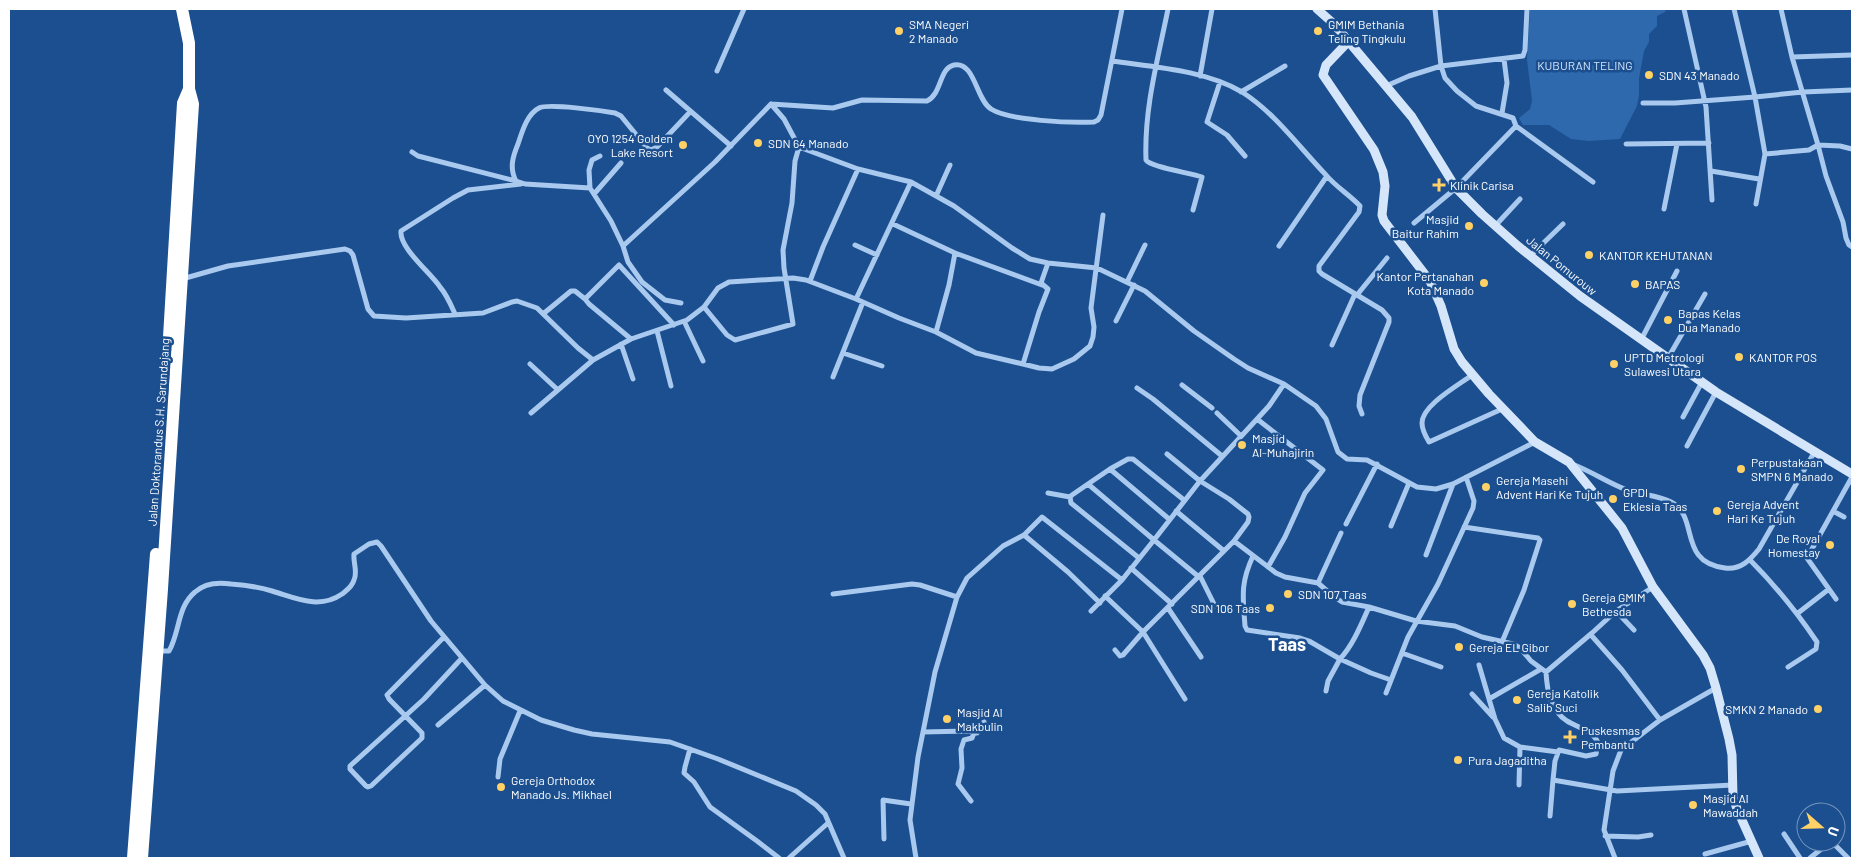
<svg xmlns="http://www.w3.org/2000/svg" width="1861" height="867" font-family="Barlow,sans-serif">
	<style>
		.green { fill: #2e69ad }
		.lines { fill: none; stroke-linecap: round; stroke-linejoin: round }
		.street { stroke: #a9c9ee; stroke-width: 5 }
		.secondary { stroke: #d6e6fa; stroke-width: 9 }
		.highway { stroke: #fff; stroke-width: 12 }
		.poi-dot { fill: #ffd166; stroke: #1b4f8f; stroke-width: 2 }
		.labels { text-anchor: middle; dominant-baseline: central; stroke-width: 5; stroke-linejoin: round; paint-order: stroke }
		.poi-label { font-size: 12px; fill: #fff; stroke: #1b4f8f; text-anchor: start }
		.park-label { font-size: 12px; fill: #cfe3fa; stroke: #1b4f8f }
		.street-label { font-size: 12px; fill: #fff; stroke: #1b4f8f }
		.district-label { font-size: 18px; font-weight: bold; fill: #fff; stroke: #1b4f8f }
	</style>
	<rect width="100%" height="100%" fill="#1b4f8f"/>
	<!-- green -->
	<path class="green" d="M1530,9H1666L1665,12L1657,16V26L1649,34V42L1644,51L1639,78V95L1637,106L1620,139L1589,141L1571,139L1549,125H1523L1519,118L1530,109L1532,101L1527,60Z"/>
	<g class="lines">
		<!-- street -->
		<path class="street" d="M1168,9C1158,59 1144,108 1146,160C1150,167 1191,173 1202,177L1193,210
			M1684,9L1706,107L1712,200
			M1781,9L1792,57L1818,145L1840,146L1852,149
			M1792,57L1852,55
			M1112,61C1153,67 1205,70 1242,92C1275,113 1299,147 1326,175C1336,187 1350,195 1360,206L1359,212L1319,266V271L1322,274L1382,310L1389,318V322L1360,395L1359,406L1362,414
			M717,71L744,9
			M1200,76L1212,9
			M1220,82L1207,122L1227,135L1245,156
			M1386,86L1409,76L1441,66L1523,56L1525,50L1527,9
			M666,90L731,146
			M1852,90L1803,92L1755,97L1765,154L1809,150L1818,145L1826,176L1843,222L1846,238L1849,245L1852,247
			M1241,92L1285,66
			M1643,103H1675L1755,97L1734,9
			M1502,113L1507,83L1504,59
			M1516,126L1593,182
			M1626,144L1709,143
			M412,152L418,156L516,181
			M600,156L592,160L589,170L590,188L611,221L623,246L715,162L771,104L833,108L862,100L927,101C942,94 939,68 954,65C975,61 976,100 991,109C1010,121 1071,123 1094,122L1098,120L1101,115L1122,9
			M1711,171L1759,179
			M911,182L954,206L1012,248L1030,259L1048,263L1097,268L1145,291L1194,331L1234,359L1248,368L1284,384L1316,406L1326,419L1338,452L1347,459L1367,460L1417,487L1436,489L1453,484L1535,442
			M590,188L525,184L516,181C509,168 513,156 518,144C522,132 527,114 539,108C548,103 603,111 615,113L621,116L647,148L651,150L657,147L690,112
			M594,194L621,163
			M936,196L950,165
			M1756,204L1765,154
			M1664,209L1677,144
			M1414,223L1456,188L1516,126L1513,118L1476,106L1457,91L1445,78L1441,66L1435,9
			M893,224L955,253L1042,285
			M1495,226L1520,199
			M855,245L877,255
			M623,246L628,262L642,282L665,300L681,303
			M1279,246L1327,176
			M1530,256L1563,224
			M182,279L228,266L345,249L350,251L353,255L368,309L374,316L406,318L483,313L512,302L517,301L537,308L578,348L593,360L631,339L687,320L704,307L718,288L729,282L793,278L806,280L856,299L911,182L858,169L799,147L784,119L771,104
			M810,281L823,247L858,169
			M1127,282L1145,245
			M1357,295L1387,258
			M856,299L899,318L936,332L976,353L1023,364L1039,312L1048,289L1041,283L1048,263
			M704,307L727,335L735,340L793,324L784,268L783,250L792,203L795,161L799,147
			M455,314C451,305 447,295 440,287C431,273 399,248 401,231L453,198L468,190L521,184
			M543,314L571,291H575L585,299
			M684,321L703,361
			M1116,321L1134,285
			M657,331L671,386
			M936,332L949,285L955,253
			M631,339L589,304L585,299L619,265L674,325
			M1641,340L1677,271
			M621,344L633,379
			M1332,345L1355,294
			M843,353L882,366
			M1668,358L1705,294
			M530,364L558,390
			M1023,364L1039,368L1052,369L1074,359L1090,346L1093,337L1094,327L1091,308L1103,215
			M1472,375C1459,385 1422,405 1422,423C1422,429 1426,437 1429,442L1502,409
			M833,377L863,302
			M1182,385L1212,408
			M1137,388L1153,399L1222,456
			M531,413L593,360
			M1217,413L1240,435
			M1683,417L1702,382
			M1257,419L1323,470L1305,493L1285,537L1268,567
			M1687,446L1716,392
			M1167,454L1200,481L1229,499L1248,514L1249,517L1248,522L1234,541
			M1572,464C1591,471 1608,483 1627,490C1641,495 1658,495 1671,502C1700,517 1677,562 1725,568C1741,570 1750,560 1759,549L1815,451
			M1110,469L1088,484L1154,540L1200,481L1269,406L1284,384
			M1088,484L1072,495L1070,497L1071,503L1139,558
			M1048,493L1070,497
			M1176,511L1224,551
			M1833,511L1844,517
			M1169,519L1110,469L1128,459H1133L1184,500
			M1346,524L1377,464
			M1391,526L1409,483
			M1464,527L1538,538L1540,540L1524,590L1502,642
			M1024,535L1068,572L1100,603
			M1426,555L1453,484
			M1253,556C1240,584 1243,597 1245,626L1247,630L1300,638L1309,641L1340,659C1353,645 1361,625 1369,607
			M1750,560C1777,587 1796,611 1817,642L1816,649L1788,667
			M1131,568L1172,604
			M1200,576L1215,606
			M1318,583L1341,533
			M833,594L912,584L920,585L957,597
			M1105,596L1143,632L1234,541L1276,573L1285,577L1318,583L1333,596L1342,602L1369,607L1416,621L1455,626L1482,637L1513,644L1520,648L1531,661L1546,672L1592,633L1616,611L1653,587
			M1836,599L1807,558L1852,477
			M1168,608L1201,657
			M1091,611L1122,580
			M1616,611L1634,630
			M1798,613L1829,589
			M1591,635L1622,670L1660,720L1716,688
			M444,637L387,695L389,699L422,733V738L371,786L368,787L366,786L350,769V766L424,699L462,658
			M1115,650L1120,656L1123,655L1143,632L1185,699
			M158,651H169C180,632 177,607 195,592C205,583 218,582 231,584C245,585 259,587 272,591C296,598 319,610 342,594C347,590 352,587 354,580C358,572 353,563 354,554L369,544L377,542L381,546L431,621L485,685L503,701L541,720L574,730L592,734L670,742L718,759L796,791L816,805L825,814L844,858
			M1402,653L1441,667
			M1479,665L1489,699
			M1546,672C1547,690 1550,710 1567,721C1577,727 1594,731 1598,743L1596,754L1586,756L1559,750L1555,761L1553,780L1617,791L1733,785
			M1326,691L1328,681L1340,659L1371,673L1391,680
			M1386,693L1408,637L1438,584L1473,508L1474,501L1466,477
			M1472,694L1493,717
			M438,725L485,685
			M923,732L968,731L977,733L981,724L984,722
			M1520,747L1558,752
			M690,749L685,767L684,773L694,782L710,807L757,841L779,858
			M498,777L500,759L520,711
			M1519,785L1520,747L1504,738L1495,719L1489,699L1541,669
			M971,801L958,784L962,768L961,749L964,740L972,738L974,733
			M1550,816L1553,780
			M1784,834L1800,858
			M1605,836L1638,837L1651,835
			M884,839L883,800L911,804
			M1832,842L1848,858
			M1705,854L1752,841
			M789,858L828,823
			M916,858L910,820L918,757L935,672L957,597L967,578L1003,546L1024,535L1042,517L1122,580L1154,540L1199,577
			M1615,858L1604,830L1613,771L1621,750L1660,720
			M1810,858L1830,842"/>
		<!-- secondary -->
		<path class="secondary" d="M1317,9L1334,24L1412,117L1456,188L1482,214L1518,246L1580,296L1716,392L1852,474
			M1348,42L1326,65L1323,75L1374,150L1383,172L1385,186L1382,215L1384,221L1430,281L1441,306L1454,349L1462,362L1489,394L1535,442L1569,462L1622,528L1653,587L1703,655L1710,668L1716,688L1729,739L1732,755L1733,797L1737,809L1759,858"/>
		<!-- highway -->
		<path class="highway" d="M169,337L183,103L189,89
			M133,858L156,554
			M142,858L162,589L193,104L189,89V43L182,9"/>
	</g>
	<!-- markers -->
	<g class="poi-dot">
		<circle cx="899" cy="31" r="5"/>
		<circle cx="1318" cy="31" r="5"/>
		<circle cx="1649" cy="75" r="5"/>
		<circle cx="758" cy="143" r="5"/>
		<circle cx="683" cy="145" r="5"/>
		<path d="M1436.5 177.5h5v5h5v5h-5v5h-5v-5h-5v-5h5z"/>
		<circle cx="1469" cy="226" r="5"/>
		<circle cx="1589" cy="255" r="5"/>
		<circle cx="1484" cy="283" r="5"/>
		<circle cx="1635" cy="284" r="5"/>
		<circle cx="1668" cy="320" r="5"/>
		<circle cx="1739" cy="357" r="5"/>
		<circle cx="1614" cy="364" r="5"/>
		<circle cx="1242" cy="445" r="5"/>
		<circle cx="1741" cy="469" r="5"/>
		<circle cx="1486" cy="487" r="5"/>
		<circle cx="1613" cy="499" r="5"/>
		<circle cx="1717" cy="511" r="5"/>
		<circle cx="1830" cy="545" r="5"/>
		<circle cx="1288" cy="594" r="5"/>
		<circle cx="1572" cy="604" r="5"/>
		<circle cx="1270" cy="608" r="5"/>
		<circle cx="1459" cy="647" r="5"/>
		<circle cx="1517" cy="700" r="5"/>
		<circle cx="1818" cy="709" r="5"/>
		<circle cx="947" cy="719" r="5"/>
		<path d="M1567.5 729.5h5v5h5v5h-5v5h-5v-5h-5v-5h5z"/>
		<circle cx="1458" cy="760" r="5"/>
		<circle cx="501" cy="787" r="5"/>
		<circle cx="1693" cy="805" r="5"/>
	</g>
	<g class="labels">
		<!-- poi labels -->
		<g class="poi-label">
			<text x="909" y="24">SMA Negeri<tspan x="909" dy="14">2 Manado</tspan></text>
			<text x="1328" y="24">GMIM Bethania<tspan x="1328" dy="14">Teling Tingkulu</tspan></text>
			<text x="1659" y="75">SDN 43 Manado</text>
			<text x="673" y="138" text-anchor="end">OYO 1254 Golden<tspan x="673" dy="14">Lake Resort</tspan></text>
			<text x="768" y="143">SDN 64 Manado</text>
			<text x="1450" y="185">Klinik Carisa</text>
			<text x="1459" y="219" text-anchor="end">Masjid<tspan x="1459" dy="14">Baitur Rahim</tspan></text>
			<text x="1599" y="255">KANTOR KEHUTANAN</text>
			<text x="1474" y="276" text-anchor="end">Kantor Pertanahan<tspan x="1474" dy="14">Kota Manado</tspan></text>
			<text x="1645" y="284">BAPAS</text>
			<text x="1678" y="313">Bapas Kelas<tspan x="1678" dy="14">Dua Manado</tspan></text>
			<text x="1624" y="357">UPTD Metrologi<tspan x="1624" dy="14">Sulawesi Utara</tspan></text>
			<text x="1749" y="357">KANTOR POS</text>
			<text x="1252" y="438">Masjid<tspan x="1252" dy="14">Al-Muhajirin</tspan></text>
			<text x="1751" y="462">Perpustakaan<tspan x="1751" dy="14">SMPN 6 Manado</tspan></text>
			<text x="1496" y="480">Gereja Masehi<tspan x="1496" dy="14">Advent Hari Ke Tujuh</tspan></text>
			<text x="1623" y="492">GPDI<tspan x="1623" dy="14">Eklesia Taas</tspan></text>
			<text x="1727" y="504">Gereja Advent<tspan x="1727" dy="14">Hari Ke Tujuh</tspan></text>
			<text x="1820" y="538" text-anchor="end">De Royal<tspan x="1820" dy="14">Homestay</tspan></text>
			<text x="1298" y="594">SDN 107 Taas</text>
			<text x="1582" y="597">Gereja GMIM<tspan x="1582" dy="14">Bethesda</tspan></text>
			<text x="1260" y="608" text-anchor="end">SDN 106 Taas</text>
			<text x="1469" y="647">Gereja EL Gibor</text>
			<text x="1527" y="693">Gereja Katolik<tspan x="1527" dy="14">Salib Suci</tspan></text>
			<text x="1808" y="709" text-anchor="end">SMKN 2 Manado</text>
			<text x="957" y="712">Masjid Al<tspan x="957" dy="14">Makbulin</tspan></text>
			<text x="1581" y="730">Puskesmas<tspan x="1581" dy="14">Pembantu</tspan></text>
			<text x="1468" y="760">Pura Jagaditha</text>
			<text x="511" y="780">Gereja Orthodox<tspan x="511" dy="14">Manado Js. Mikhael</tspan></text>
			<text x="1703" y="798">Masjid Al<tspan x="1703" dy="14">Mawaddah</tspan></text>
		</g>
		<!-- park labels -->
		<g class="park-label">
			<text x="1585" y="65">KUBURAN TELING</text>
		</g>
		<!-- street labels -->
		<g class="street-label">
			<text transform="translate(1562 265) rotate(39)">Jalan Pomurouw</text>
			<text transform="translate(158 432) rotate(-86)">Jalan Doktorandus S.H. Sarundajang</text>
		</g>
		<!-- district labels -->
		<g class="district-label">
			<text x="1287" y="644">Taas</text>
		</g>
	</g>
	<!-- border -->
	<rect width="1861" height="867" fill="none" stroke="#ffffff" stroke-width="20"/>
	<!-- north arrow -->
	<g transform="translate(1821 827) rotate(110)"><circle r="24" fill="#1b4f8f" stroke="#7695bc"/>
	<path d="M0-4L9 19L0 12L-9 19Z" fill="#ffd166"/>
	<text y="-8" font-size="14" font-weight="bold" text-anchor="middle" fill="#ffffff">U</text>
	</g>
</svg>
